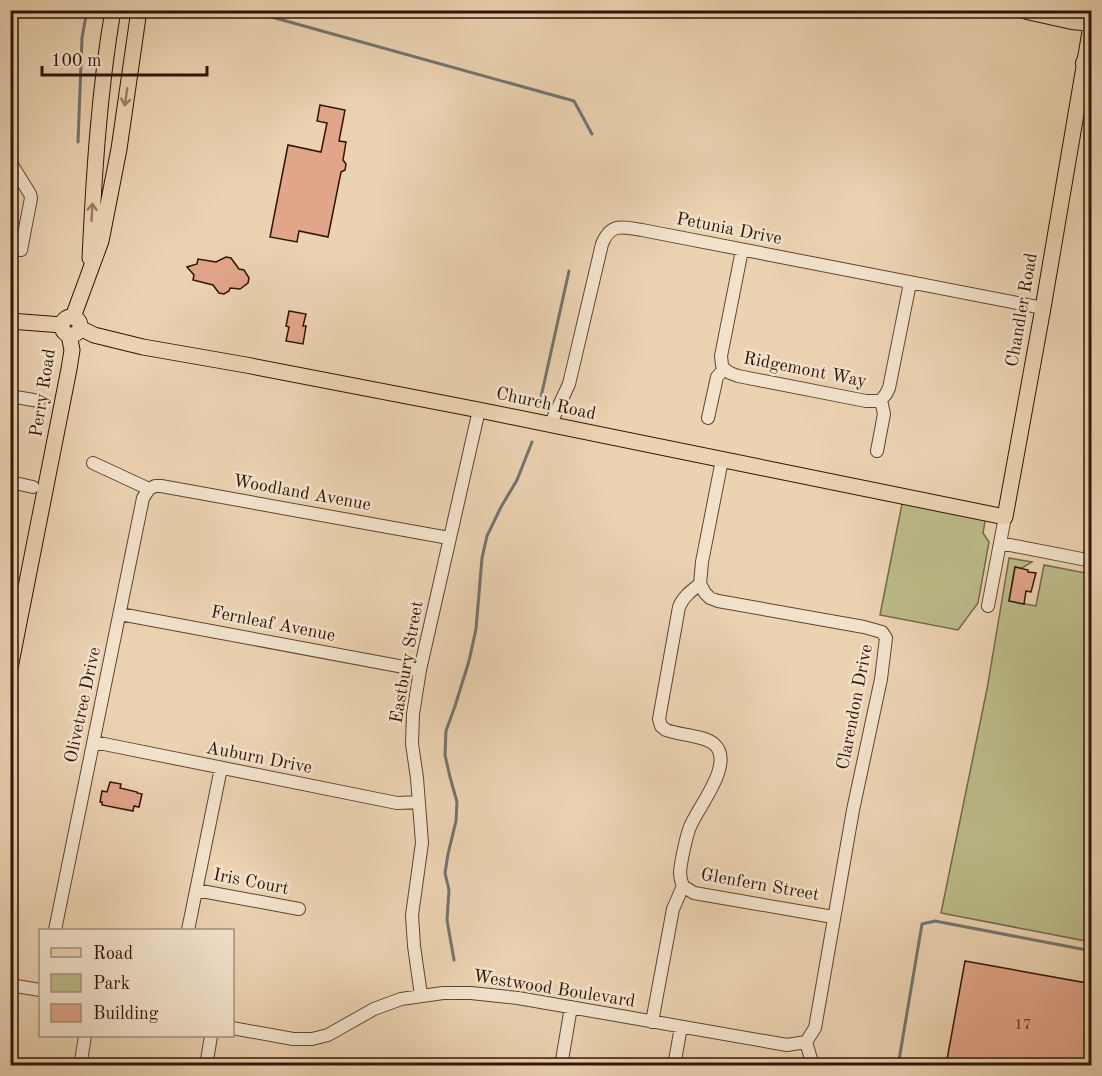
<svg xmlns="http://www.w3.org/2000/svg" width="1102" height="1076" font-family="'Old Standard TT',serif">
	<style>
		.green { fill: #bbbb89; stroke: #766747; stroke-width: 1.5 }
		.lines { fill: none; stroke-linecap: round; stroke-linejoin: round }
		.stream { stroke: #727470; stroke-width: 3 }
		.building { fill: #e1a589; stroke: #311305; stroke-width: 1.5 }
		.minor-casing { stroke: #604330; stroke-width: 14 }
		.major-casing { stroke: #311305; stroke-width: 17 }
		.highway-casing { stroke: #311305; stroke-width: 20 }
		.minor { stroke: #f2e2cc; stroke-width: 12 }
		.major { stroke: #ebd2b1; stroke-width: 15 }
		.highway { stroke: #ebd2b1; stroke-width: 18 }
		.oneway { stroke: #977c64 }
		.labels { text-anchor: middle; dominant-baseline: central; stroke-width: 5; stroke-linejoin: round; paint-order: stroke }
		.number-label { font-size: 15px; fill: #5d3826 }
		.street-label { font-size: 18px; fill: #311305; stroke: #f2e2cc }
	</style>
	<rect width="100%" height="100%" fill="#ebd2b1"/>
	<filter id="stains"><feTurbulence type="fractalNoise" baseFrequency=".00333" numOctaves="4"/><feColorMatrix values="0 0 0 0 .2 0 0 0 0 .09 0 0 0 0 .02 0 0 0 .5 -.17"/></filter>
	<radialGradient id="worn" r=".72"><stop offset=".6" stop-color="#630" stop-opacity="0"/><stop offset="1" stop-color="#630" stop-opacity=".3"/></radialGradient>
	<!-- green -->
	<path class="green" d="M903,499L986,516L983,533L989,542L978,603L958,630L880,615Z
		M1009,558L1032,562L1022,568L1015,567L1009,601L1036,606L1044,565L1091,574V942L941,913L987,689Z"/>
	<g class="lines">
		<!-- stream -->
		<path class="stream" d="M230,10L232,15L268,16L574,101L592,134
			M78,142L82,38L87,10
			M539,406L569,271
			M454,960L447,920L449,890L445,873L448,854L456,821L457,802L450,777L445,755L446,731L455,706L469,661L476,629L482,558L487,536L501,507L517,480L532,442
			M898,1066L922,924L935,921L1092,951"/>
	</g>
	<!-- building -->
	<path class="building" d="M320,105L345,110L339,141L346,142L343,160L346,164L345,170L341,172L328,237L299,231L297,242L270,237L288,145L321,152L327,123L317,121Z
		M226,257L231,258L239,269L244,270L249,278L248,283L240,289L230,288L229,291L224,294L219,293L213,285L193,280L194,275L187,267L197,264L198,259L216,262Z
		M289,311L306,314L303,326H306L303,344L286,341L289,327L286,326Z
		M1015,567L1028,570V572L1036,573L1031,592L1026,591L1024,604L1009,601Z
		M110,782L121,784L120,788L137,792V793L142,794L139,807L134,806L133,811L102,805V802H100L102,791L107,792Z
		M965,961L1092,984V1065H946Z"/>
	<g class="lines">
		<!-- minor casing -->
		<g class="minor-casing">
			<path id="minor" d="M10,166L12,165L30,194L31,198L21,250L10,248
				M724,369L730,373L738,376L866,401H877L881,400
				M724,369L722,365L721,356L742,250
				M10,396L39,401
				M881,400L886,394L889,388L910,283
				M708,418L717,377L724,369
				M550,425L569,384L602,244C611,222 622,227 642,230L1043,308
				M877,451L884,414L881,400
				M722,460L702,562L700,584L705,593L710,598L718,601L864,627L882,632L886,638L881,679L853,810L815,1028L806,1042
				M93,463L149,489
				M10,482L33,487
				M149,489L155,486H161L449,538
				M1000,543L1092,561
				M1089,560L1092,546
				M700,584C691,591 683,597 679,607L659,719L661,726L666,730C679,735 703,735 714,744C736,763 697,808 690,827C686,837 681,861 680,872C680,877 681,881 683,886L694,893L833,917
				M988,606L1005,517
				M120,614L420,670
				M94,742L397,803L419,802
				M196,890L299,909
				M55,930L143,498L149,489
				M188,930L221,768
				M10,985L40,990
				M421,995L414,946L412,915L422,843L417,778L412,744L413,714L420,670L479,410
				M652,1022L673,909L683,886
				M232,1028L293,1039H312L328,1035L374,1009L401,999L443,993H471L518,998L787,1045L806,1042
				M806,1042L811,1059L809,1066
				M78,1066L81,1061L85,1036
				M206,1066L211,1036
				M561,1066L571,1007
				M674,1066L681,1027"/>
		</g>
		<!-- major casing -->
		<g class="major-casing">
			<path id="major" d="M90,258C94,175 99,92 113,10
				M62 326a9 9 0 1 1 18 0a9 9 0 1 1-18 0Z
				M73,317L101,241L119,149L139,10
				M10,321L62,325
				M80,328L94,335L143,347L246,365L479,410L1005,517L1043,308L1092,20
				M10,668L69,369L72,350L69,335"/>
		</g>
		<!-- highway casing -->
		<g class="highway-casing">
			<path id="highway" d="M1027,10L1072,20L1092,22
				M1085,63L1092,59"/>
		</g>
		<!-- minor -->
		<use href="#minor" class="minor"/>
		<!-- major -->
		<use href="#major" class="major"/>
		<!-- highway -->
		<use href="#highway" class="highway"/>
	</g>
	<!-- one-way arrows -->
	<defs><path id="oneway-shaft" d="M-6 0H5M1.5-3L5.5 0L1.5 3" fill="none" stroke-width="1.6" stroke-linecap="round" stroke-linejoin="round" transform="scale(1.5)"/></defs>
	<g class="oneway">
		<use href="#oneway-shaft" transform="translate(126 97) rotate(98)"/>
		<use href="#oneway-shaft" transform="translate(92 212) rotate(-87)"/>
	</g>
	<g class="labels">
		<!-- number labels -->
		<g class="number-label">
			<text x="1023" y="1025">17</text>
		</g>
		<!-- street labels -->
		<g class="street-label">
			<text transform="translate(729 229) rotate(11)">Petunia Drive</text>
			<text transform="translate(1022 310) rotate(-80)">Chandler Road</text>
			<text transform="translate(805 370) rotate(11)">Ridgemont Way</text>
			<text transform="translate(43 393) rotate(-81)">Perry Road</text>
			<text transform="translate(546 404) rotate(12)">Church Road</text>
			<text transform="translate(302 493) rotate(10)">Woodland Avenue</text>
			<text transform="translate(273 624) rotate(11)">Fernleaf Avenue</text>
			<text transform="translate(407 662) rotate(-80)">Eastbury Street</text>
			<text transform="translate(83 705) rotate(-78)">Olivetree Drive</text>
			<text transform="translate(855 707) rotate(-79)">Clarendon Drive</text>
			<text transform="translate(259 758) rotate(11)">Auburn Drive</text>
			<text transform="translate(251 882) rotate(11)">Iris Court</text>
			<text transform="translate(760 885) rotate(10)">Glenfern Street</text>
			<text transform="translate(554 989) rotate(9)">Westwood Boulevard</text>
		</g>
	</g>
	<!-- margin -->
	<rect width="1102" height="1076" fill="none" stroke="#ebd2b1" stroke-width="36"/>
	<rect x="12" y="12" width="1078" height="1052" fill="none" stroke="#311305" stroke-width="3"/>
	<rect x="18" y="18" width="1066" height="1040" fill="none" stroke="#311305" stroke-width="1.5"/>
	<!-- legend -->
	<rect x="39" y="929" width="195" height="108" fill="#f2e2cc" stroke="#a58f7c" stroke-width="1.5"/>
	<rect x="51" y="948" width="30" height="9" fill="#ebd2b1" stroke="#a58f7c" stroke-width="1.5"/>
	<text x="93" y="959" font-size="18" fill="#311305">Road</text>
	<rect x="51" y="974" width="30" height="18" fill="#bbbb89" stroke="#a58f7c" stroke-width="1.5"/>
	<text x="93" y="989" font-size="18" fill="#311305">Park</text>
	<rect x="51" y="1004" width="30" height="18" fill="#e1a589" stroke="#a58f7c" stroke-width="1.5"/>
	<text x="93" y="1019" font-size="18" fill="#311305">Building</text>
	<!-- scale -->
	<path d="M42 66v9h165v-9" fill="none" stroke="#311305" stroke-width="3"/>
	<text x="51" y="66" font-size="18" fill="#311305" stroke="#f2e2cc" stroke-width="4.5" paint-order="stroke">100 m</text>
	<rect width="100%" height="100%" filter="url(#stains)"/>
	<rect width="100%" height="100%" fill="url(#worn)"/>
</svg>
